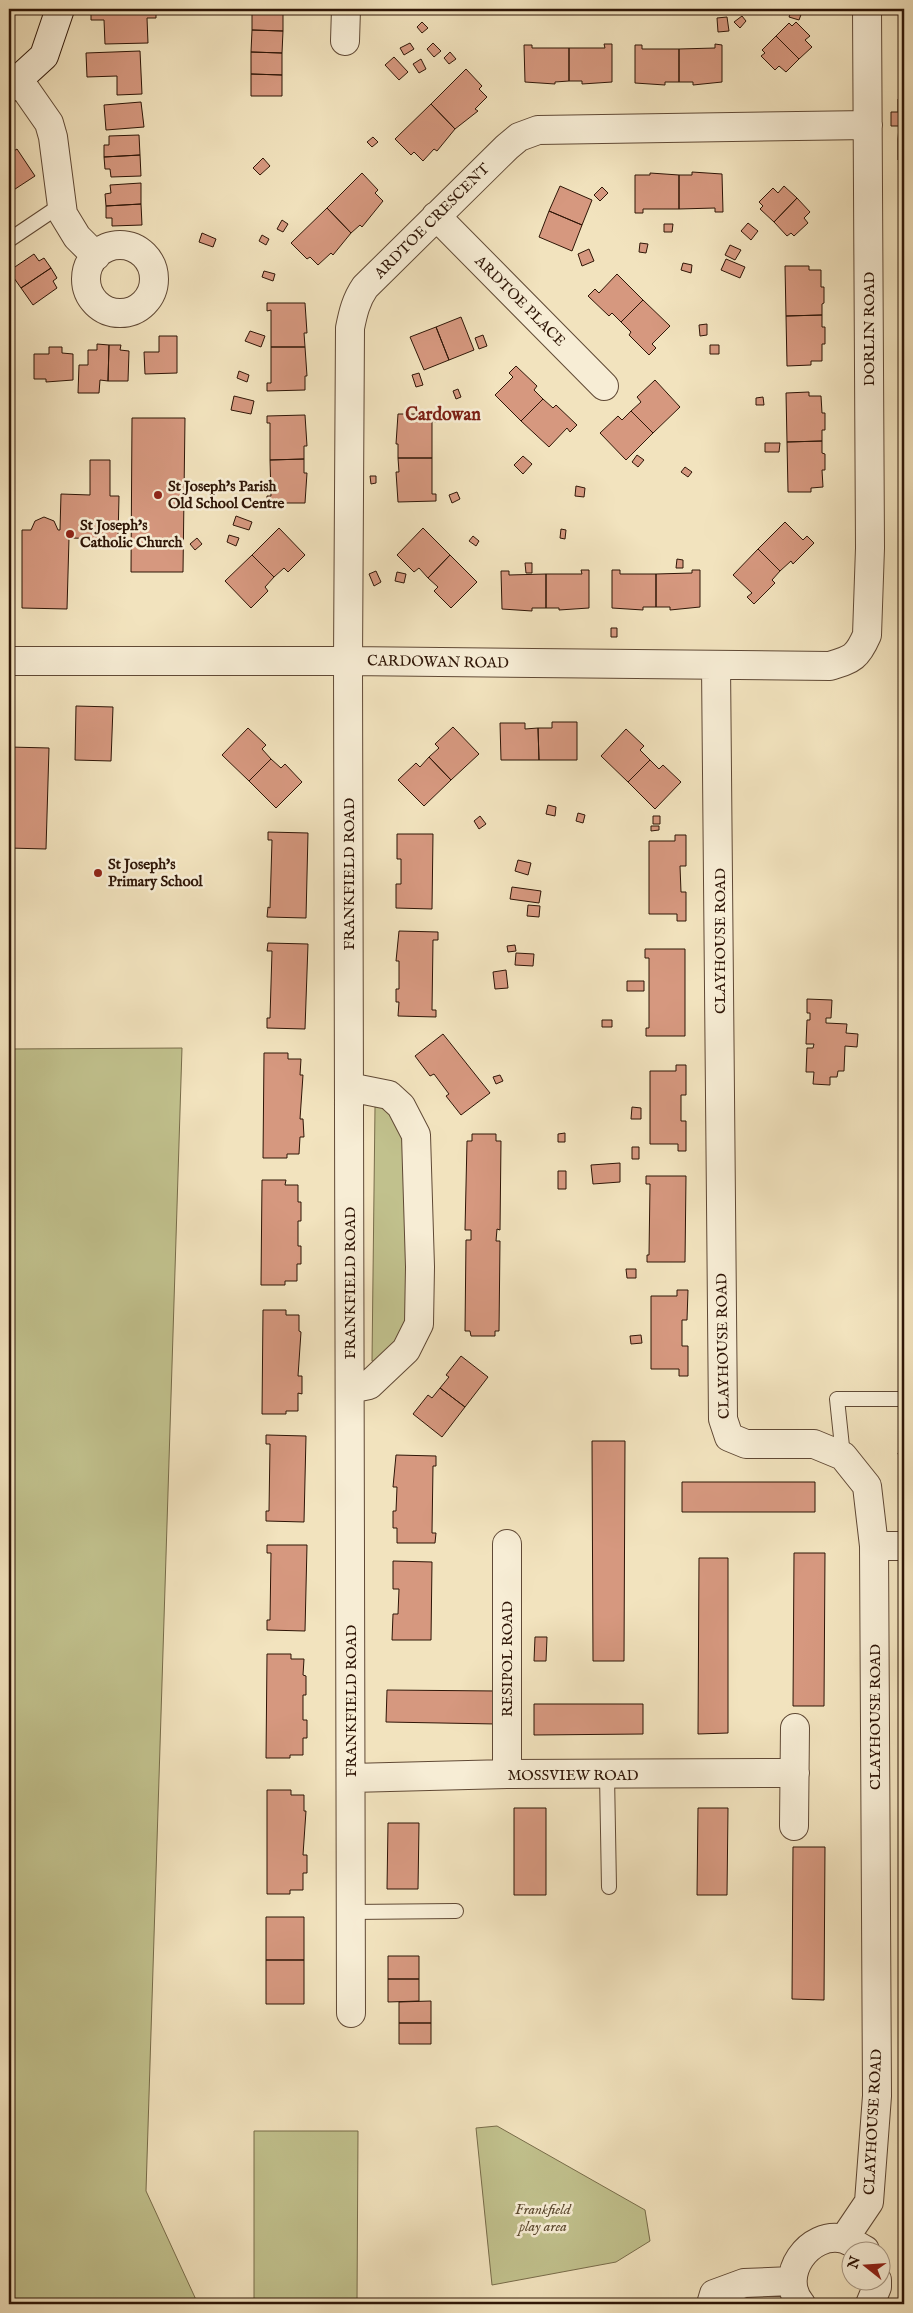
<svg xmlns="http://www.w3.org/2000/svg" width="913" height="2313" font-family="'IM FELL English',serif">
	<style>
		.green { fill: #c1c18d; stroke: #786c4a }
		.building { fill: #d6987f; stroke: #2f1607 }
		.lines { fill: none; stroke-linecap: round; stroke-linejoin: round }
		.lane-casing { stroke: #604935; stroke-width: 16 }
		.street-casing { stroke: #604935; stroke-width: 30 }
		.secondary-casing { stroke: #2f1607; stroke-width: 30 }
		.lane { stroke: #f7edd5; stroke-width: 14 }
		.street { stroke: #f7edd5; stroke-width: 28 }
		.secondary { stroke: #f7edd5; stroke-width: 28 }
		.poi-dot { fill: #8f2418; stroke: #f7edd5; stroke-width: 2 }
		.labels { text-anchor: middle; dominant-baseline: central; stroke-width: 5; stroke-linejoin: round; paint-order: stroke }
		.street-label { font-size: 15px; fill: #2f1607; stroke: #f7edd5 }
		.poi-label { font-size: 15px; font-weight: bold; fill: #2f1607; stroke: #f7edd5; text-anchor: start }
		.park-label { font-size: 15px; font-style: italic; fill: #5b492f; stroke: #f7edd5 }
		.quarter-label { font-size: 18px; font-weight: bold; fill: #7a1f14; stroke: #f7edd5 }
	</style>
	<rect width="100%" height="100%" fill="#f2e3be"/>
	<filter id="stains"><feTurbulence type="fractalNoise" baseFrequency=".004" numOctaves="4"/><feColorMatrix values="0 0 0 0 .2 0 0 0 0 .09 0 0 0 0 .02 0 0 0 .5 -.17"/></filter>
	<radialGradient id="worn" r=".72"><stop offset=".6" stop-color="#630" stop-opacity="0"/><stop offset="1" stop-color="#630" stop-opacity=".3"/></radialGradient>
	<!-- green -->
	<path class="green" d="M182,1048L146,2191L198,2304H9V1049Z
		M383,1106L406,1129L412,1327L383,1363L372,1361L375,1107Z
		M497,2126L645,2210L650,2241L616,2262L492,2285L476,2128Z
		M254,2131H358L357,2304H254Z"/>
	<!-- building -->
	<path class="building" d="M91,9H156V18H147L148,43L105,44L104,20H91Z
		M252,9H283V31L252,30Z
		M792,9L802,12L799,20L789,17Z
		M742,16L746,21L740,28L734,22Z
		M727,17L729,31L718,32L717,18Z
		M422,22L428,28L422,33L417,27Z
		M796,22L810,36L805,40L812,47L799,59L776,36L789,23L792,26Z
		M252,30L283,31L282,53L251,52Z
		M776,36L799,59L786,72L779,66L775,70L761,56L765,53L762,50Z
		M410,43L414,49L404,55L400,48Z
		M433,43L441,51L434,57L427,49Z
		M604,44H612V82L582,84V81H569V48H605Z
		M715,44L722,45V82L693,85V82H679V49L715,48Z
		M524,45H532V48H569V81L555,82V84L525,82Z
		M635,45H642V49H679V82H665V85L635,83Z
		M140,51L142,94L117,95V76L87,77L86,53Z
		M251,52L282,53V75L251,74Z
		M450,52L456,59L449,64L444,58Z
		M394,57L408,72L399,80L385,65Z
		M421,59L426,69L419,73L413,64Z
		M466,69L482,86L479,89L487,97L475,109L478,111L455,129L431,104Z
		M899,72H904V87H900Z
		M251,74L282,75V96H251Z
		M898,99H904V139H898L899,126H891V112H898Z
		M141,102L144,127L106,130L104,105Z
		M431,104L455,129L437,151L434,149L423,161L414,152L411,155L395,139Z
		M139,135L140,155L104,157V145H109V136Z
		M373,137L378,142L372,147L367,142Z
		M898,139H904V166V160H898Z
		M17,149L35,176L9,193V154Z
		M140,155L141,176L111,177L110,169H105L104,157Z
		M263,158L270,166L260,175L253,168Z
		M692,172L722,174L723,212H715V208L679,209V175H692Z
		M362,173L378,190L375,193L383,201L362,227L360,225L351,233L327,208Z
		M650,173L679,175V209H643V213H635V175H650Z
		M141,183V204L106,206L105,194L111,193L110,185Z
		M560,186L592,200L582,225L549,211Z
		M784,186L797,198L774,222L760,209L763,206L759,202L773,188L778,193Z
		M602,187L608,193L600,201L594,195Z
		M797,198L810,212L804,218L808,223L794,236L791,233L787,236L774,222Z
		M141,204L142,225L112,226V218H106V206Z
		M327,208L351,233L333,255L331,253L318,265L310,257L307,259L291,243Z
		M549,211L582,225L572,251L539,237Z
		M282,220L288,224L283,232L277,229Z
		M748,223L758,231L751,240L741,231Z
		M664,224H673L672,232H664Z
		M202,233L216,239L213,247L199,242Z
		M262,235L269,239L266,245L259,241Z
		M640,243L648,244L646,253L639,252Z
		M730,245L741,250L735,260L725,255Z
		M589,249L594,261L582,266L578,254Z
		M34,254L39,261L44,258L51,268L21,288L9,271Z
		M726,259L745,267L740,278L721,270Z
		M683,263L692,265L691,273L681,270Z
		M785,266H809V270H821V287H824V303L822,304V315L786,316Z
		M51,268L57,278L53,281L57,288L33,305L21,288Z
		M264,271L275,274L273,281L262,277Z
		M617,274L643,300L621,322L612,313L609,316L588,296L595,289L599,293Z
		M643,300L670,326L652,344L656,348L649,355L629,335L631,332L621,322Z
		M267,303H305L307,333H304L305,347H271V310L267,311Z
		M822,315V327H825V344H822V361H811V365L787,366L786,316Z
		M461,317L474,350L449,360L436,327Z
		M707,324V335L700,336L699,325Z
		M436,327L449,360L424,370L410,337Z
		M250,331L265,336L261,347L245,341Z
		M483,335L487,346L479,349L475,338Z
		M159,336H177V373L145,374L144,352H159Z
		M97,344L109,345L108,381L100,380L99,393H78L79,365H88V350H97Z
		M109,345H121L120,350L129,351L128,381H108Z
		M710,345H719V354H710Z
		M49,347H62V353L73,354V380L46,382V379H34V354H49Z
		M271,347H305L307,376H305V390L267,391V383H271Z
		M516,366L537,386L534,390L543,399L521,421L495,395L513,377L509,373Z
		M239,371L249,375L247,382L237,378Z
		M419,373L423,385L416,387L412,375Z
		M655,380L680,407L653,433L631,411L641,402L637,397Z
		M458,389L461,397L456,399L453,391Z
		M809,392V396H821L822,413H825V430H822V441L787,442L786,393Z
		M234,396L254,401L251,414L231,410Z
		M763,397L764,405H756V398Z
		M543,399L553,408L556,405L577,425L570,432L567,428L549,447L521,421Z
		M631,411L653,433L626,460L600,433L618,416L622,420Z
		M398,414H436V422L432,421V458H398V444H396Z
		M305,415L307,446H304V459L270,460V423H267V416Z
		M132,418H185L183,572H131Z
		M822,441V453L825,454V470H822L823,487L811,488V492H788L787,442Z
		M765,443H780L779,452H765Z
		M637,455L644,460L638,467L632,462Z
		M523,456L532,464L523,474L514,465Z
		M398,458H432V494H436V501L398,502L396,472H399Z
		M304,459V473H307L305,503H267V496H271L270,460Z
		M90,460H110V496H119L118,539L69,538L67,609L22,608V530H31L35,521L44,517L54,521L58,530H60L61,494L90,495Z
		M685,467L692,472L688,477L681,472Z
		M370,476H376V483L371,484Z
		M252,483L261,487L259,493L250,490Z
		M576,486L585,488L584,497L575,496Z
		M457,492L460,499L452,503L449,495Z
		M236,516L252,522L249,530L233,525Z
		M785,522L803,540L807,536L814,543L793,564L791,561L780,571L758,549Z
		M279,528L305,555L288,572L284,568L274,577L252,555Z
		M423,528L450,555L428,578L419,568L414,572L397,555Z
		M561,529L566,530L565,539L560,538Z
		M229,535L239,538L236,546L227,542Z
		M473,536L479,541L476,546L469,541Z
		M197,538L202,544L195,550L190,544Z
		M758,549L780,571L772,580L775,583L754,604L747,597L752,593L733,575Z
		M252,555L274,577L265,587L268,591L251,608L225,581Z
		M450,555L477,582L451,608L434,591L438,587L428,578Z
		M677,559L683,560V568H676Z
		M525,563H532V573H526Z
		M581,570H589V608L559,610V608H546V574H582Z
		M612,570H620V574H656V607H643V610L612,608Z
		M692,570H700V607L670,610V607H656V574L692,573Z
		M376,571L381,582L374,586L369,574Z
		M501,571H509V575L546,574V608H532V611L502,609Z
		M397,572L406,574L404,583L395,581Z
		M611,628H617V637H611Z
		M76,706L113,707L111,761L75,760Z
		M552,722H577V760H539L538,728H552Z
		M500,723H525V729L538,728L539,760H501Z
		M453,727L479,754L451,780L429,757L439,748L435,744Z
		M248,728L266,745L262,749L271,759L249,781L222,755Z
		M626,729L644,746L640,750L650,760L628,782L601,756Z
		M9,747L49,748L46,849L9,848Z
		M429,757L451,780L424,806L398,780L416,763L420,767Z
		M271,759L281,768L285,764L302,782L276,808L249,781Z
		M650,760L659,769L663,765L681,782L655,809L628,782Z
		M548,805L556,807L555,816L546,814Z
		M578,813L585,815L583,823L576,821Z
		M480,816L486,824L479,829L474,821Z
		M653,816H660V824H653Z
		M651,826H659V830L651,831Z
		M268,832L308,833L306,918L267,917L268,907L270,908L272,840H268Z
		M397,834H433L432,909L396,908V884H401V859H397Z
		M675,835H686V866H680L681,892H686V921H677V914H649V841H675Z
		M518,860L531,863L528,875L515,871Z
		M512,887L541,891L539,903L510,899Z
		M528,905L540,906L539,917L527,916Z
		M399,931L438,932V940H433L432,1010H436V1017L398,1016L399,1002H396V989H399V961H396Z
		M268,943L308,944L305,1029L267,1028V1018H270L272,951H267Z
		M515,945L516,951L508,952L507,946Z
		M645,949H685V1036H646V1028H649V958H645Z
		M516,953L534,954L533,966L515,965Z
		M506,970L508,988L495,989L493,972Z
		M627,981H644V991H627Z
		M807,999L832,1000L831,1018H826V1023L847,1024L846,1033L858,1034L857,1047L845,1046L844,1071H838L837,1077H830V1085L813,1084L814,1072H806L807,1048H813L814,1044H806L807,1020H810V1013H807Z
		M602,1020H612V1027H602Z
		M443,1034L490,1093L461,1115L446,1096L449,1094L434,1074L430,1076L415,1056Z
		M264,1053H288V1059H301L300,1075H303L300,1119H303L304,1137H300L299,1154H287V1158H263Z
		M676,1065H686V1095H681V1121H686V1151H678V1144H650V1071H676Z
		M500,1075L503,1081L496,1084L493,1077Z
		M632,1107L641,1108V1119H631Z
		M565,1133V1142H558V1134Z
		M472,1134H496V1141H501L500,1230L497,1229L496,1241H500L499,1331H495V1336H471L470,1331H465L466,1240H471V1230H465L467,1141H472Z
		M632,1147H639V1159H632Z
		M620,1163V1182L593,1184L591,1165Z
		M558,1171H566V1189H558Z
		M646,1176H686L685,1262H647V1255H649L650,1184H646Z
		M262,1180H286L285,1185H298V1202H301V1221H298V1246H301V1264H297V1281H285V1285H261Z
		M626,1269H636V1278H627Z
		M677,1290H688L687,1320H682V1346H688V1376H679V1369H651V1296H677Z
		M263,1310H286V1315H299V1331L301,1332L298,1376H302V1394L298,1393V1411H286V1414H262Z
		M641,1335L642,1343L631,1344L630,1336Z
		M461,1356L488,1377L465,1407L440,1388L449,1377L446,1375Z
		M440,1388L465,1407L442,1437L413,1414L428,1395L432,1398Z
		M266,1435L306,1436L304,1522L266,1521V1511H269L270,1444H266Z
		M592,1441H625L624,1661H593Z
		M904,1451V1474L898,1453Z
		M396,1455L436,1456V1466H433L432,1533H436L435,1543H397V1528H393V1511H396L397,1487H393Z
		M682,1482H815V1512H682Z
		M267,1545H307L305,1631L267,1630V1620H270L271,1553H267Z
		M794,1553H825L824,1706H793Z
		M699,1558H728V1733L698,1734Z
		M393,1561L432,1562L431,1640H392L393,1614H398L399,1589H393Z
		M535,1637H547L546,1661H534Z
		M267,1654H291V1659H304L303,1675L306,1676V1695H303V1720H307V1738H303V1755H290V1758H266Z
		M387,1690L496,1691V1724L386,1722Z
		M534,1704H643V1734L534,1735Z
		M267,1790H291V1795H304V1811H306L303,1855H307V1873H303V1890H290V1894H267Z
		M514,1808H546V1895H514Z
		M698,1808H728L727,1895H697Z
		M388,1823H419L418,1889H387Z
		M793,1847H825L824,2000L792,1999Z
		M266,1917H304V1960H266Z
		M388,1956H419V1979H388Z
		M266,1960H304V2004H266Z
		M388,1979H419V2001L388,2002Z
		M431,2001V2023H399V2002Z
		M399,2023H431V2044H399Z"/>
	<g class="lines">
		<!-- lane casing -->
		<g class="lane-casing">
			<path id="lane" d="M9,240L61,205
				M843,1456L837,1399H904
				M607,1775L609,1887
				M351,1912L456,1911"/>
		</g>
		<!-- street casing -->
		<g class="street-casing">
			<path id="street" d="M345,41L346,9
				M19,80L49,123L53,137L63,214L77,237L96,256
				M436,216L604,386
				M86 279a34 34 0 1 1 68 0a34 34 0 1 1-68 0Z
				M9,661H348L830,666C852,659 857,658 867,635L870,548L867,9
				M716,665L723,1419L729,1437L746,1444H814L843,1456L867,1486L874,1546L877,2096L869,2202L844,2239
				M349,1087L389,1095L401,1106L416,1135L420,1267L419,1324L406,1350L369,1385L350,1389
				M507,1544V1774
				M874,1546H904
				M351,1778L507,1774L795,1773
				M794,1826L795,1728
				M351,2013L348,661L350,328C353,313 356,300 365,287L507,147L519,137L538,130L868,125
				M711,2304L714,2294L744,2283L792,2281
				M801,2304C777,2276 809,2230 844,2239C851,2241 859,2247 865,2250
				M870,2304L877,2287V2280"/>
		</g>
		<!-- secondary casing -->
		<g class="secondary-casing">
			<path id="secondary" d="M9,88L44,56L60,9"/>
		</g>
		<!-- lane -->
		<use href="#lane" class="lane"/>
		<!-- street -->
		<use href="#street" class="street"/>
		<!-- secondary -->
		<use href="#secondary" class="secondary"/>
	</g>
	<!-- markers -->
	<g class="poi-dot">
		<circle cx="158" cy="495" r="5"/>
		<circle cx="70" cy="534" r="5"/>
		<circle cx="98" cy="873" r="5"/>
	</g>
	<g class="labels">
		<!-- street labels -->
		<g class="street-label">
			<text transform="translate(432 221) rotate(-45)">ARDTOE CRESCENT</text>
			<text transform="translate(520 301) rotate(45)">ARDTOE PLACE</text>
			<text transform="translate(869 329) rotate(-90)">DORLIN ROAD</text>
			<text transform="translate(438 662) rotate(1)">CARDOWAN ROAD</text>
			<text transform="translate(349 874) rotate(-90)">FRANKFIELD ROAD</text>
			<text transform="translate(720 941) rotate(-90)">CLAYHOUSE ROAD</text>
			<text transform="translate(350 1283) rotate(-90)">FRANKFIELD ROAD</text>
			<text transform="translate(723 1346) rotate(-91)">CLAYHOUSE ROAD</text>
			<text transform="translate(507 1659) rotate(-90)">RESIPOL ROAD</text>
			<text transform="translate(351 1701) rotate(-90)">FRANKFIELD ROAD</text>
			<text transform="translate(875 1717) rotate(-90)">CLAYHOUSE ROAD</text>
			<text x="573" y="1775">MOSSVIEW ROAD</text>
			<text transform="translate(873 2122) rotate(-87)">CLAYHOUSE ROAD</text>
		</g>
		<!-- poi labels -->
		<g class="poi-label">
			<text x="168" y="486">St Joseph's Parish<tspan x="168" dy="17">Old School Centre</tspan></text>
			<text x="80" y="525">St Joseph's<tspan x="80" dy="17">Catholic Church</tspan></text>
			<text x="108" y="864">St Joseph's<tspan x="108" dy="17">Primary School</tspan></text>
		</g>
		<!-- park labels -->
		<g class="park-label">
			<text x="543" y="2209">Frankfield<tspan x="543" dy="17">play area</tspan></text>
		</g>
		<!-- quarter labels -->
		<g class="quarter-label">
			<text x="443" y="415">Cardowan</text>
		</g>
	</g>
	<!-- margin -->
	<rect width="913" height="2313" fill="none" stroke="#f2e3be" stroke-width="30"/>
	<rect x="10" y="10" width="893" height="2293" fill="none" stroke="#2f1607" stroke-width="2.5"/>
	<rect x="15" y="15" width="883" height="2283" fill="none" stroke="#2f1607"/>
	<!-- north arrow -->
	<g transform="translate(866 2266) rotate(287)"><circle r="24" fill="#f7edd5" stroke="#a79783"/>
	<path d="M0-4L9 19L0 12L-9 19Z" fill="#8f2418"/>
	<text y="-8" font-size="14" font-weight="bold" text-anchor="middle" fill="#2f1607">N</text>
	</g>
	<rect width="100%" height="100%" filter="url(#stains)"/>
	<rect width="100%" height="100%" fill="url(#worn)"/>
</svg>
